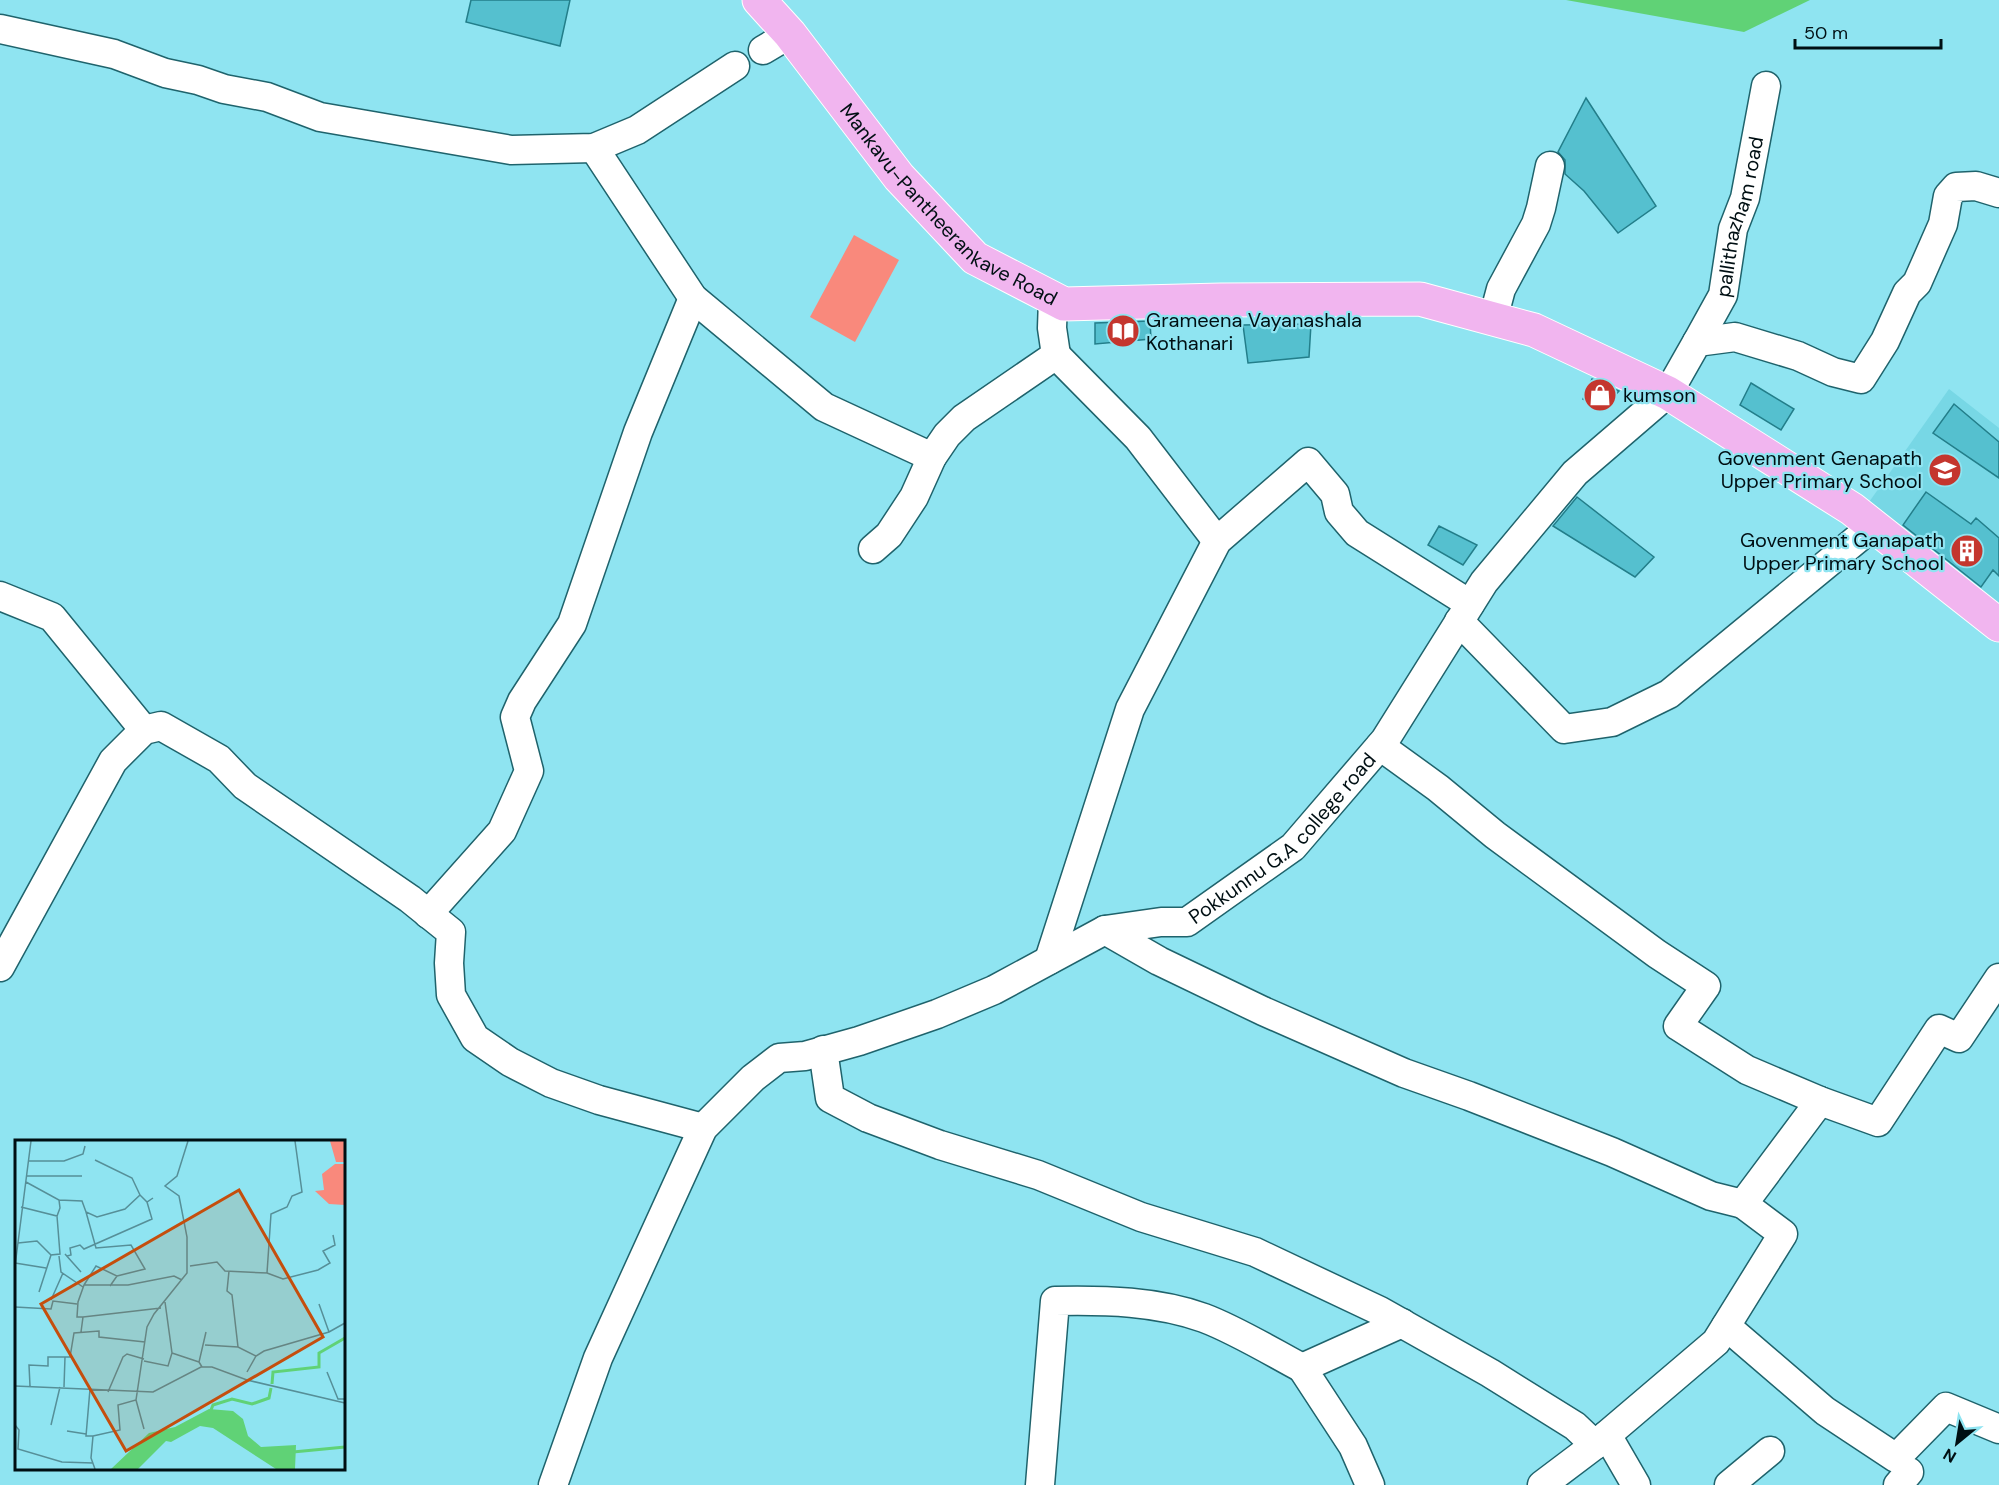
<svg xmlns="http://www.w3.org/2000/svg" width="1999" height="1485" font-family="'DM Sans',sans-serif">
	<style>
		.built { fill: #77d7e5 }
		.green { fill: #f9897c }
		.water { fill: #60d276 }
		.building { fill: #55c0cf; stroke: #237e8a; stroke-width: 1.5 }
		.lines { fill: none; stroke-linecap: round; stroke-linejoin: round }
		.minor-casing { stroke: #1f636c; stroke-width: 31 }
		.major-casing { stroke: #fff; stroke-width: 35 }
		.minor { stroke: #fff; stroke-width: 28 }
		.major { stroke: #f1b5ef; stroke-width: 33 }
		.labels { text-anchor: middle; dominant-baseline: central; stroke-width: 4.5; stroke-linejoin: round; paint-order: stroke }
		.street-label { font-size: 20px; fill: #000f13; stroke: #8fe4f1 }
		.poi-label { font-size: 20px; fill: #000f13; stroke: #8fe4f1; text-anchor: start }
		.inset-river { fill: none; stroke: #60d276; stroke-width: 3 }
		.inset-road { fill: none; stroke: #568f98; stroke-width: 1.5 }
		.view { fill: #c54e0d; fill-opacity: 0.15; stroke: #c54e0d; stroke-width: 3 }
		.inset-edge { fill: none; stroke: #000f13; stroke-width: 3 }
	</style>
	<rect width="100%" height="100%" fill="#8fe4f1"/>
	<!-- built -->
	<path class="built" d="M1949,389L1999,428V617L1862,512Z"/>
	<!-- green -->
	<path class="green" d="M854,235L899,260L855,342L810,317Z"/>
	<!-- water -->
	<path class="water" d="M1566,0H1810L1744,32Z"/>
	<!-- building -->
	<path class="building" d="M471,0H570L560,46L466,22Z
		M1586,98L1656,206L1618,233L1584,191L1565,174V160L1558,152Z
		M1150,321L1151,339L1095,344V323Z
		M1311,324L1309,357L1248,363L1243,325Z
		M1592,379L1619,391L1603,408L1583,399Z
		M1751,383L1794,409L1781,430L1740,405Z
		M1954,404L1999,442V478L1933,433Z
		M1926,492L1971,524L1976,518L1999,538V576L1993,570L1981,587L1903,525Z
		M1577,497L1654,557L1635,577L1553,526Z
		M1439,526L1477,545L1463,565L1428,545Z"/>
	<g class="lines">
		<!-- minor casing -->
		<g class="minor-casing">
			<g id="minor">
				<path d="M0,29L114,54L165,73L198,80L224,89L267,97L320,117L511,150L594,148L637,130L735,66"/>
				<path d="M763,50L790,34"/>
				<path d="M594,148L693,298L824,407L932,457"/>
				<path d="M1493,319L1501,289L1536,224L1541,208L1550,166"/>
				<path id="s1" d="M1697,342L1723,295L1733,229L1745,198L1766,86"/>
				<path d="M1056,355L1138,438L1217,541"/>
				<path d="M873,549L889,535L914,497L932,457L947,435L964,418L1056,355L1052,328L1053,299"/>
				<path d="M0,596L52,617L144,730"/>
				<path d="M1459,621L1564,729L1612,722L1669,694L1873,526"/>
				<path d="M1380,746L1438,788L1495,835L1657,954L1706,986L1678,1026L1747,1070L1820,1101L1878,1122L1939,1029L1959,1038L1999,978"/>
				<path d="M428,914L502,831L529,771L515,717L522,701L572,624L638,432L693,298"/>
				<path d="M1105,930L1159,961L1263,1011L1404,1073L1469,1096L1612,1152L1711,1196L1743,1204"/>
				<path d="M1049,960L1130,709L1217,541L1308,462L1335,494L1339,512L1357,533L1470,604"/>
				<path d="M0,967L113,761L144,730L161,726L219,759L245,786L410,899L451,932L449,963L451,995L475,1038L510,1062L551,1083L599,1100L703,1128"/>
				<path d="M823,1050L830,1098L868,1118L940,1145L1038,1175L1141,1217L1255,1252L1380,1311L1490,1373L1575,1426L1595,1445L1716,1342L1783,1234L1743,1204L1820,1101"/>
				<path d="M1726,1326L1825,1411L1896,1458L1946,1407L1999,1429"/>
				<path d="M1607,1435L1636,1485"/>
				<path id="s2" d="M553,1485L598,1358L703,1128L753,1078L779,1058L805,1056L859,1041L937,1014L994,990L1105,930L1161,922H1187L1293,847L1385,740L1484,582L1575,473L1668,393L1697,342L1735,337L1798,356L1833,372L1861,379L1885,341L1907,293L1917,283L1943,224L1948,196L1956,187L1976,186L1999,193"/>
				<path d="M1040,1485L1055,1301C1105,1300 1157,1301 1204,1318C1236,1330 1272,1352 1302,1368"/>
				<path d="M1370,1485L1353,1446L1302,1368L1402,1323"/>
				<path d="M1542,1485L1595,1445"/>
				<path d="M1729,1485L1770,1451"/>
				<path d="M1898,1485L1909,1472"/>
			</g>
		</g>
		<!-- major casing -->
		<g class="major-casing">
			<g id="major">
				<path id="s3" d="M759,0L790,34L899,177L975,258L1064,304L1221,300L1420,299L1534,330L1668,393L1852,509L1999,625"/>
			</g>
		</g>
		<!-- minor -->
		<use href="#minor" class="minor"/>
		<!-- major -->
		<use href="#major" class="major"/>
	</g>
	<!-- icons -->
	<defs>
		<g id="library-disc" transform="scale(1.725)"><circle r="9.5" fill="#c4362e" stroke="#8fe4f1"/><path d="M-6-4Q-3-5.5-.7-3.5V5Q-3 3-6 4ZM6-4Q3-5.5 .7-3.5V5Q3 3 6 4Z" fill="#fff"/></g>
		<g id="shop-disc" transform="scale(1.725)"><circle r="9.5" fill="#c4362e" stroke="#8fe4f1"/><path d="M-5-2.5h2.3a2.7 3.5 0 0 1 5.4 0H5L5.5 6h-11ZM-1.5-2.5h3a1.5 2.3 0 0 0-3 0Z" fill="#fff"/></g>
		<g id="school-disc" transform="scale(1.725)"><circle r="9.5" fill="#c4362e" stroke="#8fe4f1"/><path d="M0-5L7-2L0 1L-7-2ZM-4 1L0 2.5L4 1V4Q0 6-4 4Z" fill="#fff"/></g>
		<g id="building-disc" transform="scale(1.725)"><circle r="9.5" fill="#c4362e" stroke="#8fe4f1"/><path d="M-4-6H4V6H1V3H-1V6H-4ZM-2.5-4.3h1.7v1.8h-1.7ZM.8-4.3h1.7v1.8H.8ZM-2.5-1h1.7V.8h-1.7ZM.8-1h1.7V.8H.8Z" fill="#fff"/></g>
	</defs>
	<g fill-rule="evenodd">
		<use href="#library-disc" x="1123" y="331"/>
		<use href="#shop-disc" x="1600" y="395"/>
		<use href="#school-disc" x="1945" y="470"/>
		<use href="#building-disc" x="1967" y="551"/>
	</g>
	<g class="labels">
		<!-- street labels -->
		<g class="street-label">
			<text stroke="none"><textPath href="#s3" startOffset="282">Mankavu-Pantheerankave Road</textPath></text>
			<text stroke="none"><textPath href="#s1" startOffset="134">pallithazham road</textPath></text>
			<text stroke="none"><textPath href="#s2" startOffset="1054">Pokkunnu G.A college road</textPath></text>
		</g>
		<!-- poi labels -->
		<g class="poi-label">
			<text x="1146" y="320">Grameena Vayanashala<tspan x="1146" dy="23">Kothanari</tspan></text>
			<text x="1623" y="395">kumson</text>
			<text x="1922" y="458" text-anchor="end">Govenment Genapath<tspan x="1922" dy="23">Upper Primary School</tspan></text>
			<text x="1944" y="540" text-anchor="end">Govenment Ganapath<tspan x="1944" dy="23">Upper Primary School</tspan></text>
		</g>
	</g>
	<!-- overview -->
	<g transform="translate(15 1140)">
		<rect width="330" height="330" fill="#8fe4f1"/>
		<path d="M315,1H330V22H321ZM320,24H330V65L314,64L300,51L309,50L307,34Z" fill="#f9897c"/>
		<path d="M194,269L218,271L228,279L233,296L246,307L281,305L280,329H261L198,288L185,286L156,302L151,301L123,329H96L134,293L160,287Z" fill="#60d276"/>
		<path class="inset-river" d="M257,244L258,232L304,227V213L330,198M196,270L198,265L217,259L237,264L254,258L256,248M278,312L330,307"/>
		<path class="inset-road" d="M80,20L117,38L125,55M14,21H49L68,14L70,6M12,36H67M44,60L67,61L71,72L82,77L110,69L125,55L132,62L138,58M6,67L42,76L45,68L44,60L11,42M71,72L81,108L116,105L130,129L102,136M3,103L22,101L36,115M50,114L66,132M44,116L46,132L68,147M52,116L56,115L55,108L65,105L69,109L137,79L132,62M0,123L31,128M0,126L16,1M175,126L202,122L210,131L252,133L256,74L272,67L277,56L287,52L280,1M214,131L212,151L217,155L223,207M252,133L268,139L303,130L315,123L308,111L320,105L318,95M69,145L81,126L102,136L95,146M24,152L36,115L45,114L42,76M36,160L48,133M304,164L314,192M0,167L36,169L38,161L62,164M68,177L146,168M66,192L68,177H62L63,162L69,145H113L159,136L167,140M190,205L223,207L241,216M157,213L184,222M129,221L153,226L157,213L150,162M187,227L184,222L191,192M232,232L241,216L249,211L314,192L330,183M312,232L323,259H330M0,246L138,252L186,227H197L232,240L330,263M15,246L14,225L33,226V217H50M49,247L50,217H55L59,193L84,191V197L130,202M75,249L71,296H78L76,318L80,329M93,252L108,217L112,214L129,219M121,260L129,289M0,285L4,290L3,309L47,322L78,323M36,285L45,247M52,291L71,294M78,296L105,290L103,265L121,260L132,187L139,174L172,133V97L164,56L150,46L162,36L173,1"/>
		<path class="view" d="M224,50L308,197L111,311L26,164Z"/>
		<rect width="330" height="330" class="inset-edge"/>
	</g>
	<!-- north arrow -->
	<g transform="translate(1957 1443) rotate(210)" stroke="#8fe4f1" stroke-width="4.5" paint-order="stroke">
	<path d="M0-4.5L10 22L0 15L-10 22Z" fill="#000f13"/>
	<text y="-9" font-size="16" font-weight="bold" text-anchor="middle" fill="#000f13">N</text>
	</g>
	<!-- scale -->
	<path d="M1795 39v9h146v-9" fill="none" stroke="#000f13" stroke-width="3"/>
	<text x="1804" y="39" font-size="18" fill="#000f13" stroke="#8fe4f1" stroke-width="4.5" paint-order="stroke">50 m</text>
</svg>
